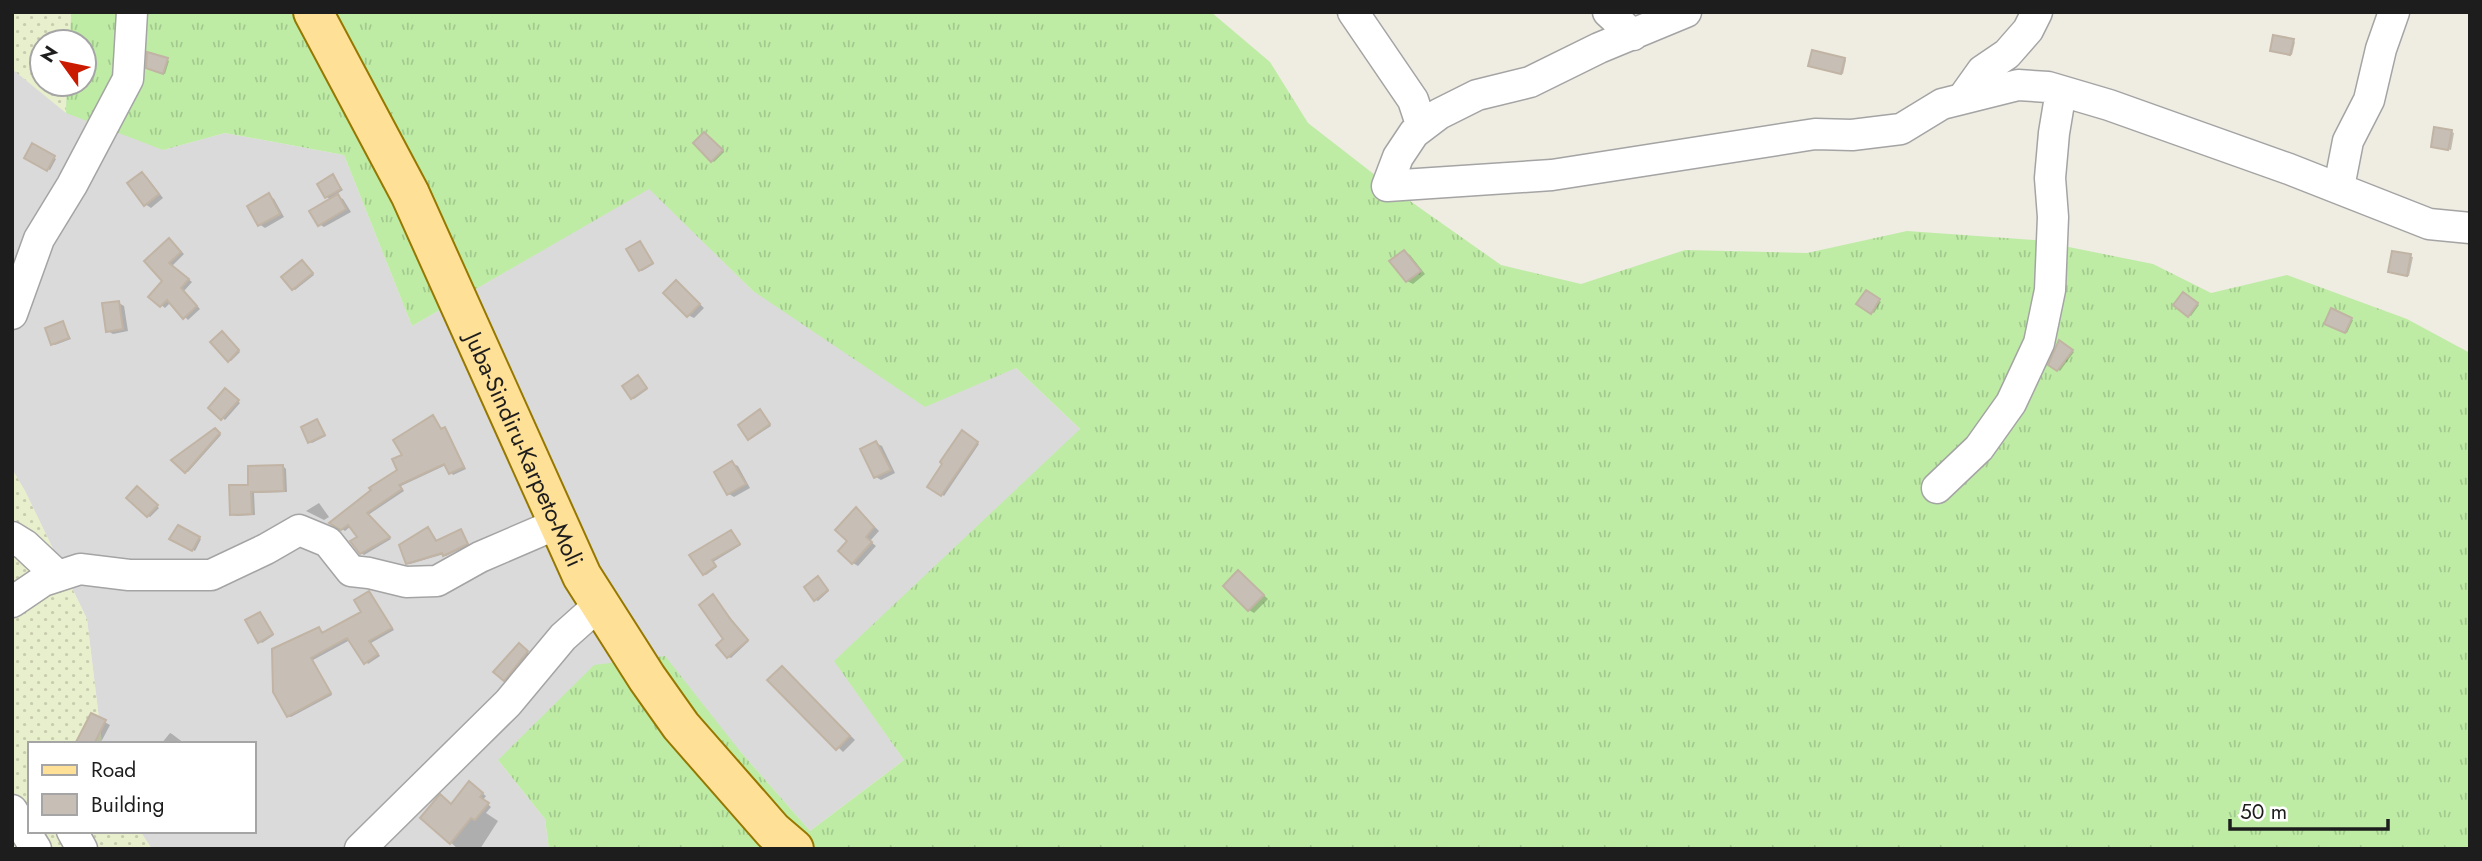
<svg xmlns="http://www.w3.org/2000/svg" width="2482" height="861" font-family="Jost,sans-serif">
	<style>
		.residential { fill: #dbdada }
		.farmland { fill: url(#farmland-dots) }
		.grass { fill: url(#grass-tufts) }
		.shadow { fill: #0003 }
		.building { fill: #c7bfb5; stroke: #c1b4a4; stroke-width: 2 }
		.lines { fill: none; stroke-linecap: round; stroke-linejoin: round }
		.minor-casing { stroke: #a4a4a4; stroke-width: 33 }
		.major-casing { stroke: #967800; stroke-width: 42 }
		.minor { stroke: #fff; stroke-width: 30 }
		.major { stroke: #ffe097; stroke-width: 38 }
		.labels { text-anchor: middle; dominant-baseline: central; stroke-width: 5; stroke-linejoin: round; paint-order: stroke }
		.street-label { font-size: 24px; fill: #1d1d1d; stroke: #fff }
	</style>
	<defs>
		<pattern id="farmland-dots" width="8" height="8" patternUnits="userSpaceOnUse" patternTransform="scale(1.75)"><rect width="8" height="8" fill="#e8efcc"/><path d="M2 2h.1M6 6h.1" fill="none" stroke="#c7ccaf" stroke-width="1.8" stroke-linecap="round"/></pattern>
		<pattern id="grass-tufts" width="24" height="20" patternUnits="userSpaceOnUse" patternTransform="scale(1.75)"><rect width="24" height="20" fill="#beeca5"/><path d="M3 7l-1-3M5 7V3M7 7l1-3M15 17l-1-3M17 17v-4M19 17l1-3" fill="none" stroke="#a3ca8e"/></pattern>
	</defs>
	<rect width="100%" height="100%" fill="#efece2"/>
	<!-- residential -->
	<path class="residential" d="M12,69L163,150L225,133L344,155L412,326L649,188L753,291L1016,368L1081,430L835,661L904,760L810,831L739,750L498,760L545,819L549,849H152L140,831H254V744H102L87,619L25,491L12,469Z"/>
	<!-- farmland -->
	<path class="farmland" d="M12,12H71L70,42H42V84H67L66,113L12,69Z
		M12,469L25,491L87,619L102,744H30V831H140L152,849H12Z"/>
	<!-- grass -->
	<path class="grass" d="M71,12H1211L1270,62L1308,123L1393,189L1501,265L1581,284L1685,250L1807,253L1907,231L2034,240L2153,264L2211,293L2287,275L2407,319L2470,353V849H549L545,819L498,760L594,665L665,656L739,750L810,831L904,760L834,661L1080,429L1016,368L925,407L753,291L649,189L412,326L344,155L225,133L163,150L66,113L67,84H84V42H70Z"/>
	<!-- shadow -->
	<path class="shadow" d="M2293,41L2295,42L2292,55L2274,52Z
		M1844,59L1846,60L1843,74L1812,66Z
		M167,60L169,61L165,74L150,69Z
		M2452,132L2454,133L2451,150L2435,147Z
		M707,135L724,152L714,162L712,160Z
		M33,146L56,159L50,170L26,157Z
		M142,174L147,177L163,198L151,208L145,204Z
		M333,176L343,190L335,195L343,199L351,212L324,227L319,224L331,200L327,197Z
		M269,195L274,199L284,217L265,228L259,224Z
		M170,240L184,254L172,266L192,282L184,291L200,309L188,320L171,302L165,308L151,297L164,281Z
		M640,243L654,264L642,271L640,270Z
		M1405,252L1410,255L1425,274L1413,284L1407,281Z
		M2394,253L2413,257L2409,276L2392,273Z
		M303,262L314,275L295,290L293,289Z
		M681,286L704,308L694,318L688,315Z
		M1866,292L1881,302L1874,313L1858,304Z
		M2184,294L2199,305L2191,316L2175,305Z
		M119,303L124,306L128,331L113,334L108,331Z
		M2332,311L2353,320L2347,333L2326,323Z
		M63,323L71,339L55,345L53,344Z
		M224,334L240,352L231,361L229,360Z
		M2060,342L2074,352L2060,371L2050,364Z
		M638,377L648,389L634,399L632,398Z
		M227,392L240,403L225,420L210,407Z
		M762,412L771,426L751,439L749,438Z
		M433,417L442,430L447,431L466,469L453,475L446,465L401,486L404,491L368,515L391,539L364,555L361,553L360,537L351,526L345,531L332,523L399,470L405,455Z
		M317,421L326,436L312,443L310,442Z
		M218,431L221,435L188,472L186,471Z
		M963,433L979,444L944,496L930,486Z
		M876,443L882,446L895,473L881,480L876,477Z
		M732,463L738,466L750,488L734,497L729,494L716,473Z
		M283,466L286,469L287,492L254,493L255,515L236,516L232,514L250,486Z
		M140,490L159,508L150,517L148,516Z
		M319,503L329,517L324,520L306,511Z
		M857,509L879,531L870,541L876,546L858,566L853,563L849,541Z
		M178,527L201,539L195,551L172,538Z
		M430,530L438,542L461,531L469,545L446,556L444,554L410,564L407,563Z
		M731,532L741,545L713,562L717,567L706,575L704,574L691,555Z
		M1239,572L1268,599L1254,613L1249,610Z
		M820,579L829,591L818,601L816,600Z
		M369,593L394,630L371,643L380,656L368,664L350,640L313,660L332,695L291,717L288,716L319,629L324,634L364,613Z
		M713,596L749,641L731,658L728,657Z
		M260,614L274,635L262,643L260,641Z
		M521,647L529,654L507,681L505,679Z
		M782,668L855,740L843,752L770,680Z
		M92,715L110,725L100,744H84Z
		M170,733L172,734L184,743L161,744Z
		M473,786L486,796L483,800L491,807L486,813L498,821L480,849H458L423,818L452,805Z"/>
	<!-- building -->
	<path class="building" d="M2273,35L2294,39L2290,55L2270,51Z
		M1812,50L1845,58L1841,74L1808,66Z
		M147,52L168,58L163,74L146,68Z
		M2434,127L2452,130L2448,150L2431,147Z
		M704,132L723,150L711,162L693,143Z
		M32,143L55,156L47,171L24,158Z
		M142,172L159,194L144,206L127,183Z
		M333,174L341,189L325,198L317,184Z
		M269,193L280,214L258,226L247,206Z
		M338,194L346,209L318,226L309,211Z
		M169,238L181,252L169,263L189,279L181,288L197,306L183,319L167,300L160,307L148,297L162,281L144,261Z
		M640,241L653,263L639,271L626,249Z
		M1404,250L1421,271L1406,282L1389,261Z
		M2392,251L2411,254L2407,276L2388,272Z
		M302,260L313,273L292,290L281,277Z
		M676,280L700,304L687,317L663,293Z
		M1866,290L1880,299L1871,314L1856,304Z
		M2183,292L2198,303L2188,317L2173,305Z
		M119,301L123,329L106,332L102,303Z
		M2331,308L2352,318L2345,333L2324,324Z
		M63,321L69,338L51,345L45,328Z
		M222,331L239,350L228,362L210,342Z
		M2059,340L2073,350L2057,371L2048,365Z
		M638,375L647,388L631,399L622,386Z
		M225,388L239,400L221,420L208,408Z
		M760,409L770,424L748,440L738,425Z
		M433,415L441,429L445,427L464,467L449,474L444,464L399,485L402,489L367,513L390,537L360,554L350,541L357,537L348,525L341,530L329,523L371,490L369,488L397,470L392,459L402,455L393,440Z
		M317,419L325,435L308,443L301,427Z
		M215,428L220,433L185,473L171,460Z
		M962,430L978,442L941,496L927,487L942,464L940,462Z
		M876,441L891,470L874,478L860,449Z
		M732,461L746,484L727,495L714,472Z
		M283,465L284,491L251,492L252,514L230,515L229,485H248V466Z
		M137,486L158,505L147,517L126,498Z
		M856,507L874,527L866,537L872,542L852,564L838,551L847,541L835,530Z
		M178,525L200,537L192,551L169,539Z
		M428,527L436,541L461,529L468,544L443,556L442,553L406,564L399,545Z
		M731,530L740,544L712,560L716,566L703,575L689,555Z
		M1238,570L1264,595L1248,611L1223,586Z
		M818,576L828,590L814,601L804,587Z
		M369,591L392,628L369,641L378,654L364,664L347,638L311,658L331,693L287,717L273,692L272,649L319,627L322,633L361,612L354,600Z
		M713,594L731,620L748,640L727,658L716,645L723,639L699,605Z
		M260,612L273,634L258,643L245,620Z
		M519,643L528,651L504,681L493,672Z
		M782,666L850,736L836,750L767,680Z
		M91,713L106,720L94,744H75Z
		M469,781L483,793L480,797L489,803L475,820L471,818L450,844L420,818L440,794L451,804Z"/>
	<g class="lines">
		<!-- minor casing -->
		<g class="minor-casing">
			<path id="minor" d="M1353,12L1413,100L1422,127
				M1608,12L1633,35
				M1686,12L1599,48L1530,82L1477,95L1439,114L1414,133L1398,157L1387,186L1552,175L1815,134L1852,135L1901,129L1942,104L2018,85L2048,87L2109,105L2289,169L2429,224L2470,228
				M1962,99L1982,71L2007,54L2028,30L2037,12
				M2339,187L2348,141L2369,100L2381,49L2394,12
				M12,314L39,239L72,185L128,79L132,12
				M1937,488L1979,448L2011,403L2039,343L2050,290L2053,217L2050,178L2054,133L2061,91
				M12,537L25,545L58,576
				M12,602L43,581L80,569L129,575H211L266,549L299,530L328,542L351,571L369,573L406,582L437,581L480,557L559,523
				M12,810L36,849
				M72,831L82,849
				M360,849L508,703L563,637L600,604"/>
		</g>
		<!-- major casing -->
		<g class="major-casing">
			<g id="major">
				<path id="s1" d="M313,12L410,194L582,576L647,678L681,726L773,831L794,849"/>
			</g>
		</g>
		<!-- minor -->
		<use href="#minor" class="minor"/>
		<!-- major -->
		<use href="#major" class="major"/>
	</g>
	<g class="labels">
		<!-- street labels -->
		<g class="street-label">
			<text stroke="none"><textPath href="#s1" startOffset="486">Juba-Sindiru-Karpeto-Moli</textPath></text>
		</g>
	</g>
	<!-- border -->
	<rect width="2482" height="861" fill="none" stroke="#1d1d1d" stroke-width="28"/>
	<!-- legend -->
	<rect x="28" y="742" width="228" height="91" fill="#ffffff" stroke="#a5a5a5" stroke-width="2"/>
	<rect x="42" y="765" width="35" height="10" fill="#ffe097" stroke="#a5a5a5" stroke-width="2"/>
	<text x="91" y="777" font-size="21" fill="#1d1d1d">Road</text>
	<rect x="42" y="794" width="35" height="21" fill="#c7bfb5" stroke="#a5a5a5" stroke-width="2"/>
	<text x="91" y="812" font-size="21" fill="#1d1d1d">Building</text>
	<!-- north arrow -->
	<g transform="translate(63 63) rotate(303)"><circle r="33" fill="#ffffff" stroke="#a5a5a5" stroke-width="2"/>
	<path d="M0-5L12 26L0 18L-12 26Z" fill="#ca1b00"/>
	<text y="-10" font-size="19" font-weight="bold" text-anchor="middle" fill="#1d1d1d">N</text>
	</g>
	<!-- scale -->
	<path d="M2230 819v10h158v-10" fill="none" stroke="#1d1d1d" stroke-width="3.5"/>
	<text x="2240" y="819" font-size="21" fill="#1d1d1d" stroke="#ffffff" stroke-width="5" paint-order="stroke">50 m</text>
</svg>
